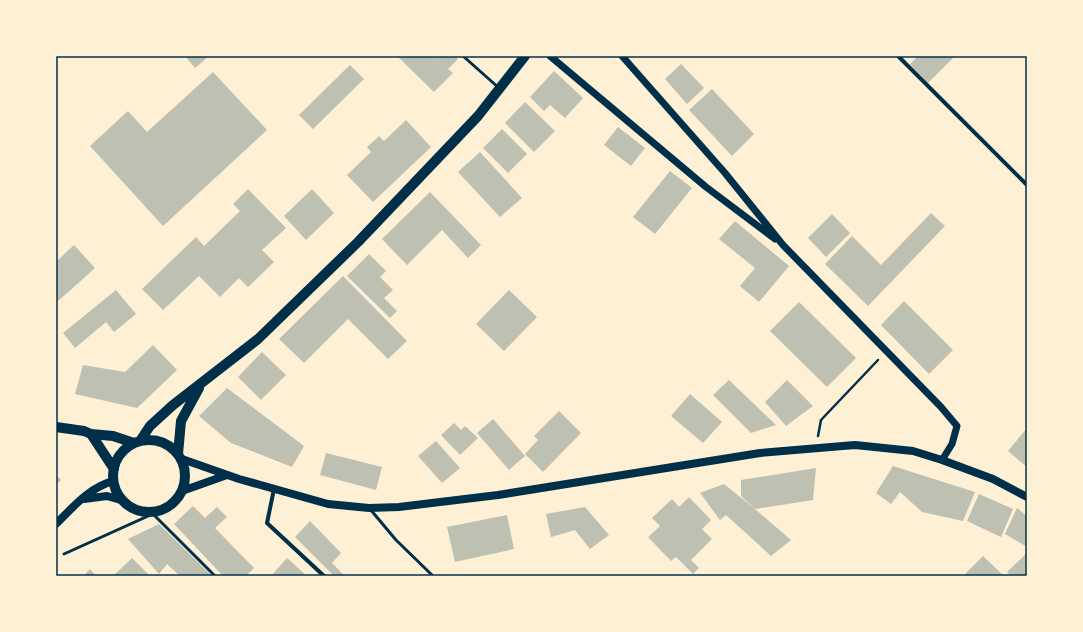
<svg xmlns="http://www.w3.org/2000/svg" width="1083" height="632" font-family="Figtree,sans-serif">
	<style>
		.building { fill: #bec0b2 }
		.lines { fill: none; stroke-linecap: round; stroke-linejoin: round }
		.path { stroke: #003049; stroke-width: 2.5 }
		.service { stroke: #003049; stroke-width: 3 }
		.minor { stroke: #003049; stroke-width: 4 }
		.tertiary { stroke: #003049; stroke-width: 7 }
		.secondary { stroke: #003049; stroke-width: 8 }
		.primary { stroke: #003049; stroke-width: 10 }
		.neatline { fill: none; stroke: #003049; stroke-width: 1.5 }
	</style>
	<rect width="100%" height="100%" fill="#fdf0d5"/>
	<!-- building -->
	<path class="building" d="M185,56H209L195,68Z
		M397,56H435L436,58L438,56H455L458,59L448,69L453,73L434,92Z
		M918,56H955L928,83L910,64Z
		M681,64L704,88L687,104L665,79Z
		M350,65L364,79L313,129L299,115Z
		M554,71L583,98L565,118L550,105L544,111L530,97Z
		M213,72L267,130L163,226L90,146L128,111L147,132Z
		M712,89L754,134L732,156L689,110Z
		M525,102L555,131L534,152L505,123Z
		M406,120L431,147L373,202L347,175L371,152L367,147L379,136L384,141Z
		M618,127L645,148L631,166L604,145Z
		M502,129L527,154L508,173L483,148Z
		M480,152L522,198L500,217L458,172Z
		M670,171L692,188L655,234L633,217Z
		M248,189L286,228L262,250L274,262L248,287L239,278L220,297L199,276L163,310L142,289L196,237L204,246L240,211L233,204Z
		M312,189L334,213L306,240L284,216Z
		M430,192L481,245L468,258L442,230L407,265L382,239Z
		M931,213L945,226L868,306L825,264L852,236L881,265Z
		M832,214L850,233L826,257L808,238Z
		M735,221L789,266L759,302L740,286L755,268L719,239Z
		M74,245L95,268L56,303V262Z
		M369,254L386,271L380,277L393,290L384,298L397,311L390,318L347,276Z
		M343,276L407,341L388,359L348,319L304,363L279,339Z
		M116,290L136,314L114,332L106,322L75,348L63,333Z
		M509,290L537,317L504,351L476,324Z
		M904,301L953,350L929,374L881,325Z
		M799,302L856,358L827,387L770,331Z
		M153,345L177,370L137,408L75,394L83,365L125,372Z
		M262,352L286,375L261,400L238,377Z
		M729,380L776,425L751,433L713,395Z
		M787,380L813,406L786,426L765,402Z
		M227,388L304,446L292,467L231,443L199,416Z
		M690,394L722,422L703,443L671,416Z
		M559,411L581,433L543,472L525,454L538,440L534,436Z
		M493,419L525,456L509,470L477,433Z
		M454,423L461,430L465,426L478,438L460,455L441,435Z
		M1027,428V467L1008,451Z
		M436,441L460,468L442,483L418,456Z
		M326,453L382,467L376,490L320,475Z
		M893,466L975,492L963,521L922,512L900,492L891,504L876,493Z
		M816,468L813,500L755,509L741,496V480Z
		M56,474L61,480L56,485Z
		M724,484L755,509L791,540L771,556L726,515L720,520L700,493Z
		M979,494L1013,509L1001,537L967,521Z
		M689,497L711,520L702,529L712,539L691,560L699,568L693,574L676,557L671,561L648,537L660,526L652,518L672,499L679,507Z
		M193,506L205,518L217,507L227,517L215,528L254,568L246,576H223L174,524Z
		M585,507L609,535L590,549L575,530L551,537L546,514Z
		M1017,508L1027,516V547L1005,534Z
		M507,515L514,549L455,562L447,527Z
		M310,521L341,553L332,563L345,576H334L295,537Z
		M159,524L212,576H180L167,564L159,574L128,539Z
		M1027,553V576H1011L1007,572Z
		M983,556L1004,576H966L964,575Z
		M132,558L150,576H113Z
		M287,558L307,576H271Z
		M90,569L96,576H83Z"/>
	<g class="lines">
		<!-- path -->
		<path class="path" d="M818,436L821,420L878,360"/>
		<!-- service -->
		<path class="service" d="M463,56L499,88
			M370,509L396,540L433,576
			M153,514L215,576
			M64,554L166,508"/>
		<!-- minor -->
		<path class="minor" d="M898,56L1027,185
			M274,489L267,523L324,576"/>
		<!-- tertiary -->
		<path class="tertiary" d="M550,56L706,187L775,239
			M622,56L725,173L783,245L941,407L957,426L952,444L942,460"/>
		<!-- secondary -->
		<path class="secondary" d="M182,459L239,479L328,504L369,508L399,507L498,495L760,453L855,445L913,451L942,460L993,479L1027,497
			M182,491L227,475
			M84,499L107,496L124,501
			M56,524C72,508 91,486 114,481"/>
		<!-- primary -->
		<path class="primary" d="M56,427L84,431L91,434L113,436L134,443
			M91,434L114,469
			M113 476a36 36 0 1 1 72 0a36 36 0 1 1-72 0Z
			M140,441L150,426L173,405L258,339L358,242L478,116L525,56
			M178,454L181,421L199,388"/>
	</g>
	<!-- border -->
	<rect width="1083" height="632" fill="none" stroke="#fdf0d5" stroke-width="114"/>
	<rect x="57" y="57" width="969" height="518" class="neatline"/>
</svg>
